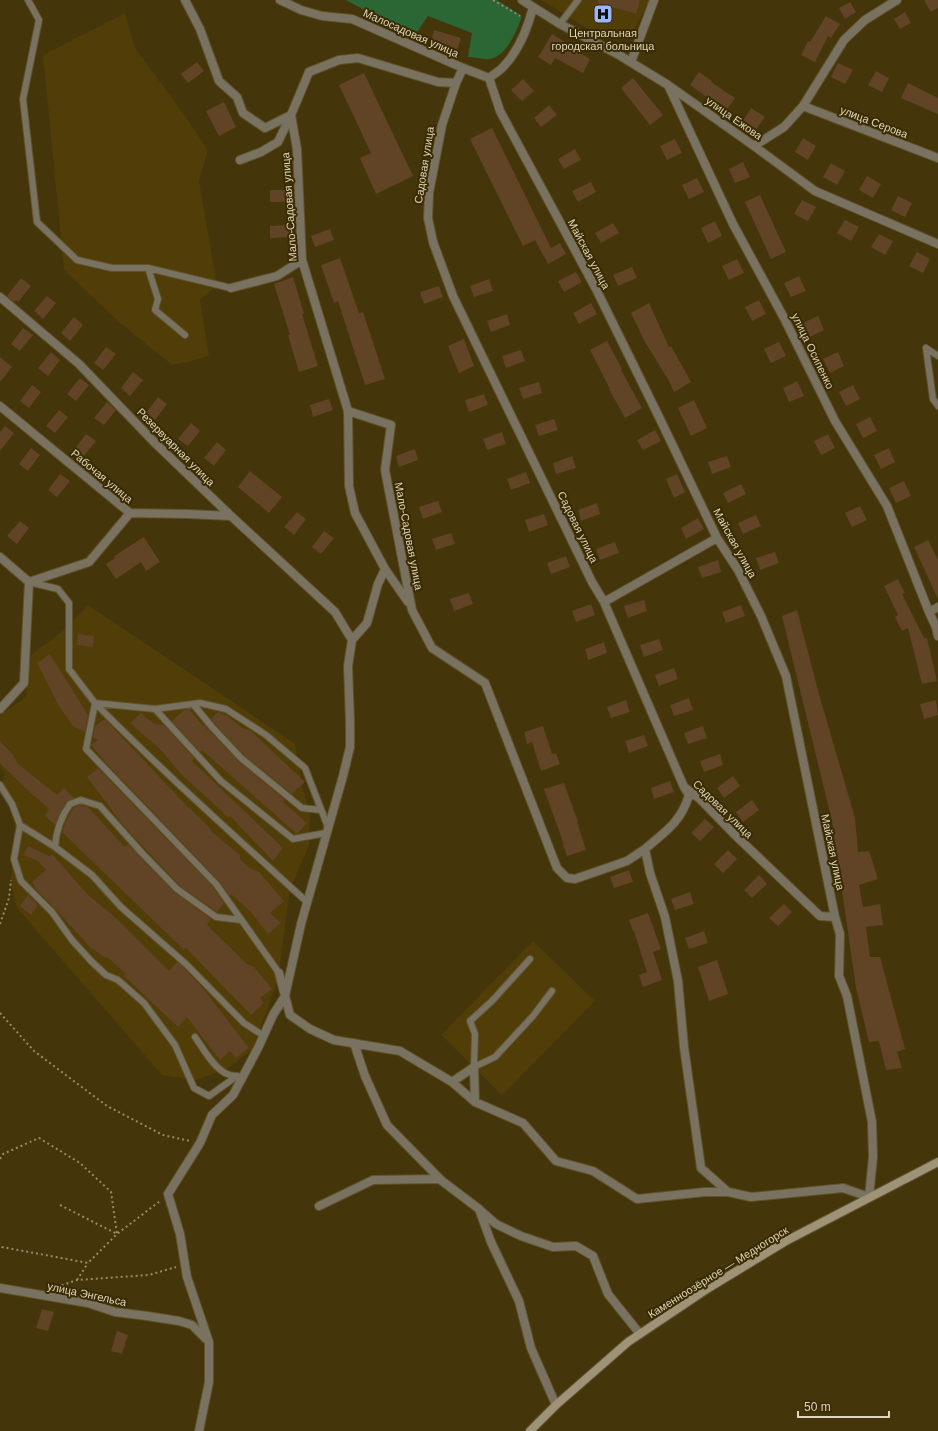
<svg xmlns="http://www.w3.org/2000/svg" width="938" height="1431" font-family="Helvetica,sans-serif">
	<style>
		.built { fill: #503d08 }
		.green { fill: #2a6735 }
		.building { fill: #614425 }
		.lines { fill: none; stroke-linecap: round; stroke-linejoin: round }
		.service-casing { stroke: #60522b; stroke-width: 8 }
		.minor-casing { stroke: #60522b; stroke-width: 10 }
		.secondary-casing { stroke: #60522b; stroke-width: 10 }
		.path { stroke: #958a6a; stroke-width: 2; stroke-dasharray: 2 3; stroke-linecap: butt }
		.service { stroke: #797260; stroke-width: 6 }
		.minor { stroke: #797260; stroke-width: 8 }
		.secondary { stroke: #9e9277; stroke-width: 8 }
		.labels { text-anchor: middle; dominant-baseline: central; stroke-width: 4; stroke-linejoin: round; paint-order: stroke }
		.street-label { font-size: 11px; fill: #ded5bf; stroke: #3a2b00 }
		.poi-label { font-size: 11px; fill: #ded5bf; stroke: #3a2b00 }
	</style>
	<rect width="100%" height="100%" fill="#44350b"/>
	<!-- built -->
	<path class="built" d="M541,0H650L634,29L600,36Z
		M125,13L135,48L183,113L208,150L199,181L217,285L200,300L209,356L188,362L172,365L120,323L64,270L43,55Z
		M88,605L295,744L302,784L310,816L309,845L290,889L278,980L252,1050L227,1069L196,1080L162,1075L17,908L11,884L13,846L20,814L1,788L5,773L0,767V715L26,697L31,655L64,630Z
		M533,941L595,1001L502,1095L441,1035Z"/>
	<!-- green -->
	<path class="green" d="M346,0H497L522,16C517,30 507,56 490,59C483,60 474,57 468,57L472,33L428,16L415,35L381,19Z"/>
	<!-- building -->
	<path class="building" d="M598,0H640L636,14L597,3Z
		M924,0H938V8L931,12Z
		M850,2L856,12L845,19L839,8Z
		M905,12L911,23L900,29L894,19Z
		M826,16L840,24L831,38L828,36L815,62L801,55L808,41L810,42Z
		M434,30L461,38L456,53L430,45Z
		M552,34L565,42L564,44L590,59L583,73L555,58L551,65L538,57Z
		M197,62L204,71L188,83L181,74Z
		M838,63L853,70L845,84L831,77Z
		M876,71L889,78L882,92L868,85Z
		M699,72L712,81L711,82L735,98L726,111L690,85Z
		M364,73L413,176L376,194L360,158L371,153L339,85Z
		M633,78L663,115L650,125L621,88Z
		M523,79L534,91L522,101L511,90Z
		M908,83L938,98V114L901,98Z
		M224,102L236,127L219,136L206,111Z
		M549,105L557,115L541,127L534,118Z
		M751,108L765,117L756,130L743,121Z
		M492,128L551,248L560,243L566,254L548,264L535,240L523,246L470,139Z
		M803,138L816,146L808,160L795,152Z
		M675,139L682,153L667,160L660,146Z
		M575,149L581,160L564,169L558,159Z
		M743,162L750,177L735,183L729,169Z
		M831,163L845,171L837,185L823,177Z
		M867,176L881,184L873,198L859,190Z
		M697,178L704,192L689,199L682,185Z
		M591,182L596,192L578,202L572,191Z
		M270,190H290V202H270Z
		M760,195L786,252L771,259L745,202Z
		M898,196L912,203L905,217L891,210Z
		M802,200L816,207L808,221L794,214Z
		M845,220L859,227L851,241L837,233Z
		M715,221L722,236L708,243L701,228Z
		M613,223L619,233L601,243L595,233Z
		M290,225V237L270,238V226Z
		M330,229L334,240L315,247L311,236Z
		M879,234L893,241L885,255L871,247Z
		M917,252L930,259L923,273L909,266Z
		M340,258L359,313L363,312L385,379L365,385L338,301L334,303L321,265Z
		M737,259L744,273L729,280L722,266Z
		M632,267L637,278L618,286L613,275Z
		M576,272L582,282L564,292L558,281Z
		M799,276L806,291L791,297L784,283Z
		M293,277L304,314H302L318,366L299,372L288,335H290L274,284Z
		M21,278L31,286L18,302L16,300L14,302L7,296Z
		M489,279L493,291L474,297L470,286Z
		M439,286L443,297L424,304L420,292Z
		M47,296L56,303L43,319L34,311Z
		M759,300L766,314L752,321L745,307Z
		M591,303L597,314L579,324L573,313Z
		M649,303L669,347L671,346L691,382L674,392L669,381L645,342L631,313Z
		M507,314L510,325L491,332L487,321Z
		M818,316L824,330L810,337L803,323Z
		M74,317L83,325L70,341L61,333Z
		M23,328L33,335L20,351L11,344Z
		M464,339L474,366L459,373L448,346Z
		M607,341L622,369L621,370L642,408L625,418L609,389H610L590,350Z
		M779,342L786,356L771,363L764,349Z
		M106,347L116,354L103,370L94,363Z
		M521,350L525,361L506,368L502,356Z
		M51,352L60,360L48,376L38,368Z
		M838,352L844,366L830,373L823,359Z
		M0,357L12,367L0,382Z
		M133,372L143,380L130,396L121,388Z
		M80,378L89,385L76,401L67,394Z
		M797,381L804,396L789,402L783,388Z
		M539,382L542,393L523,399L519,388Z
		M32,385L41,392L29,408L20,401Z
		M853,385L860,399L846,406L839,392Z
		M484,394L488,405L469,412L465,400Z
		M158,397L167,404L155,420L146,413Z
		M329,399L333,410L313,417L310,405Z
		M694,400L707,428L691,436L678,408Z
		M107,402L116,410L104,425L94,418Z
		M59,410L68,417L55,433L46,426Z
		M870,417L877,431L863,438L856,424Z
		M554,419L558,430L539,436L535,425Z
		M191,423L200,431L188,446L178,439Z
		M5,426L14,433L0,451V432Z
		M655,430L661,441L643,450L637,440Z
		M502,432L506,444L487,450L483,439Z
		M86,434L96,441L83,457L74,450Z
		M828,434L835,448L821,455L814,441Z
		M217,442L226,450L214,466L204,458Z
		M31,448L40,455L28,471L19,464Z
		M889,448L895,462L881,469L874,455Z
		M415,449L418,460L399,467L396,456Z
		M572,456L576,468L556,474L553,463Z
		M727,456L731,467L712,474L708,462Z
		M250,471L282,497L269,513L238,487Z
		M526,472L530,483L511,490L507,479Z
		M60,474L70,481L57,497L48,490Z
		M677,474L685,492L674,498L666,479Z
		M904,481L911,496L896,503L889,488Z
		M741,484L746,494L728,503L723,493Z
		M438,501L442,512L423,519L419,507Z
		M597,503L600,514L581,521L578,510Z
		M860,506L867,520L852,527L845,513Z
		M297,512L306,519L294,535L284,527Z
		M544,514L548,525L529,532L525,520Z
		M756,515L761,526L743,534L738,523Z
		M698,518L704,529L686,539L681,528Z
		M20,521L29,528L17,544L7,536Z
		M324,531L334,538L321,554L312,547Z
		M451,533L455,544L436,550L432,539Z
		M144,537L160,562L146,571L141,562L116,579L106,564L115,558L114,556Z
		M928,540L938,560V599L914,547Z
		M615,542L619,553L600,560L596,549Z
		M775,552L779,563L760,570L756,558Z
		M566,556L570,567L551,574L547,563Z
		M718,560L721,572L702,578L698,567Z
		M898,579L905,593L902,594L924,638H927L937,681L922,684L908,628L902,631L895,617L898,615L884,586Z
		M469,593L473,604L454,611L450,599Z
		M644,600L647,611L628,618L624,606Z
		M591,604L595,615L576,622L572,611Z
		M741,605L745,616L726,623L722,612Z
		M797,610L819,694L855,818L858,852L869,851L878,879L859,885L863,907L880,904L883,925L866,927L870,957H880L905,1049L897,1052L902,1068L886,1070L879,1041L869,1042L856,988L832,821L782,616Z
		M78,634L94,636L93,647L77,645Z
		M659,639L663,650L644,657L640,645Z
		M604,642L607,653L588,660L585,649Z
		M50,654L88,715L85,732L73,726L59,706L37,663Z
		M674,668L678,679L659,686L655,675Z
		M689,698L693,710L674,716L670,705Z
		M626,700L630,712L611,718L607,707Z
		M936,700L938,715L924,719L920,704Z
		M189,709L203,726L204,725L238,761L285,800L283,802L307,823L297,834L202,750L200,752L172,721L184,710Z
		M218,712L228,716L242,728L251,731L305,782L292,794L244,755L215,724L211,719Z
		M141,713L154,724L164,725L194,758L192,761L283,848L273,861L230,816L228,817L181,774L161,750L130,723Z
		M105,719L184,803L209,827L212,832L240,855V859L248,867L259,872L284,901L270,913L281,923L268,934L250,911L231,894L230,896L219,881L105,762L91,745L98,740L93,737L95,726Z
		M543,726L552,754L556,753L560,764L541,771L532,742L527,744L524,732Z
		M703,726L707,738L688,744L684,733Z
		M644,735L648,746L629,753L625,741Z
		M0,741L13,755L18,764L57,795L64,788L74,798L66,802L55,825L45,816L49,809L21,784L0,763Z
		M720,754L723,765L704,772L700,761Z
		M98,768L213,887L224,903L217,912L180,886L124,826L87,777Z
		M733,776L740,786L724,798L717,788Z
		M670,781L674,792L654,799L651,788Z
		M564,783L578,822H577L586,850L567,856L563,845H564L544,789Z
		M752,800L759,810L743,822L736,812Z
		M81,805L83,807L85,806L88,807L125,847L128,844L174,892L211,919L207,925L247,964L254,967L272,989L260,998L264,1003L251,1015L186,948L184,950L62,832L66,821L73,808Z
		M705,819L714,827L700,841L691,833Z
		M28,846L49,856L52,854L87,894L117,919L169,971L177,962L183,967L201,986L249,1048L236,1058L230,1051L220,1060L187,1017L178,1027L124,976L126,974L107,957L106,958L91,948L44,897L34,887L35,886L32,882L46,870L38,861L23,855Z
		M728,850L737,859L723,873L714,864Z
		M629,870L633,882L614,888L610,877Z
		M759,875L767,884L752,898L744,890Z
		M690,892L694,904L675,910L671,899Z
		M28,895L38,905L31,915L20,906Z
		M784,904L792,912L778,926L769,918Z
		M648,913L661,949L653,952L662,980L643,987L639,975L647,972L634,931H633L629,920Z
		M704,931L708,943L689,949L685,938Z
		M717,960L728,994L709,1001L698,967Z
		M42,1309L54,1312L48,1331L36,1328Z
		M117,1331L128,1335L122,1354L111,1351Z"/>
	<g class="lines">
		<!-- service casing -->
		<g class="service-casing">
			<path id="service" d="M28,0L39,20L23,99L37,222L77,260L112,268H148L231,288
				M560,24L578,0
				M148,268L158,299L155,310L185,335
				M938,356L926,348L933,399L938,406
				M29,582L58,589L69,603V669L95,703L86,749L216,884L279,973
				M193,704L212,727L241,758L302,808L321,810
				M155,709L221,781L293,839L326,833
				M0,785L12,804L20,825L55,847C56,831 61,817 70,804L81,800L100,806L142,853L177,889L216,917L241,920
				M20,825L14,859L21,881L52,912L72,940L91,961L106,975L118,980L144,1003L175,1045L194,1088L209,1096L237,1076
				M55,847L92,875L121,907L186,964L244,1023L264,1036
				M307,902C236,837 163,772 95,703L155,709L200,703L226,709L266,735L305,768L328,827
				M530,959L492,1001L470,1021L475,1034L474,1067L495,1057L533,1016L552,991
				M195,1037C205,1051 218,1077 237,1076"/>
		</g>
		<!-- minor casing -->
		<g class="minor-casing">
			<path id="minor" d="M185,0L200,29L219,81L237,97L243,113L265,128L291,115
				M280,0L301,10L322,16L352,19L463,68L489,78
				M522,0L560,24L619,55L668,85L754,146L815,191L938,244
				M631,62L654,0
				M463,68L456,83L438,82L358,58L339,60L309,72L291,115L297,149L302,260L348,411L391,425L385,470L412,610L432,648L485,683L557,868L567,878L575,879L627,861L645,849L650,873L665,917L678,981L684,1047L701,1168L728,1192L751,1197L843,1188L869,1197L873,1157L872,1122L847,996L839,976L840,934L835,917L786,676L761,616L738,570L717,538L660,419L596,289L500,111L489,78
				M489,78C494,74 500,71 504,66C519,50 528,27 533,7
				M456,83L442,125L429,193L428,218L433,242L453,296L592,582L604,602L684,787L700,799L734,834L820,916L835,917
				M668,85L733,224L784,318L835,421L887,506L929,612L936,627L938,636
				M803,106L938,158
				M754,146L784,127L803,106L844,40L865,20L897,0
				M240,160L261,152L278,142L291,115
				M231,288L277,276L302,260
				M0,297L79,364L155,443L231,516L335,612L352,640
				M0,406L130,513L188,514L231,516
				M348,411L349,486L355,513L385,569L408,602
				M0,557L29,582
				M385,569L378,584L367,623L352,640L348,666L350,722V747L343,776L301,924L285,996L290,1015L310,1029L334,1040L400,1051L452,1082L475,1102L523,1123L556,1161L593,1171L637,1199L705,1192H728
				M29,582L89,562L130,513
				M604,602L717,538
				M929,612L938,607
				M0,709L24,683L29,582
				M645,849C666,831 681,822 689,795L684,787
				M354,1043L365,1076L387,1125L442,1181L479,1209L491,1242L519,1301L531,1348L556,1405
				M452,1082L474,1067L475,1102
				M319,1206L373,1180L439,1179
				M480,1210L496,1224L521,1236L553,1247L576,1246L593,1256L608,1294L640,1334
				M0,1288L88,1303L115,1312L147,1316L179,1321L192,1325L206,1339
				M199,1431L209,1382V1342L187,1277L180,1234L168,1194L200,1143L212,1115L233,1095L258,1048L273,1015L285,996L279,973"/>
		</g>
		<!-- secondary casing -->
		<g class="secondary-casing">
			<path id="secondary" d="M530,1431L556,1405L628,1342L707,1289L786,1241L938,1162"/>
		</g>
		<!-- path -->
		<path class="path" d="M493,0L520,16
			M0,924L9,898L11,880
			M0,1013L34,1051L107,1106L163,1135L190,1141
			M0,1159L3,1154L39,1138L80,1163L111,1192L117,1234L88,1263L2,1247L0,1244
			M60,1205L117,1234L160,1201
			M77,1280L88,1263
			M57,1287L77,1280L149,1275L176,1267"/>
		<!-- service -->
		<use href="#service" class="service"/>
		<!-- minor -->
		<use href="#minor" class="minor"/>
		<!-- secondary -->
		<use href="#secondary" class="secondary"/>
	</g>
	<!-- icons -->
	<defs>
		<g id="hospital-square" transform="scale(1)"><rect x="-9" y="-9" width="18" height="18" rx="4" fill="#99b5fd" stroke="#3a2b00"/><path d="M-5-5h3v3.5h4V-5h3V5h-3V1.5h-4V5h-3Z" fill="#111"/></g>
	</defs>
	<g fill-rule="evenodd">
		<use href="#hospital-square" x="603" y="14"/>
	</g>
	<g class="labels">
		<!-- street labels -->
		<g class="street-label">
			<text transform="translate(411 33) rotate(24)">Малосадовая улица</text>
			<text transform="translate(734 118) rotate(35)">улица Ежова</text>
			<text transform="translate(874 122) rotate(21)">улица Серова</text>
			<text transform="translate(424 165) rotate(-81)">Садовая улица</text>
			<text transform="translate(289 207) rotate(-94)">Мало-Садовая улица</text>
			<text transform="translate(589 254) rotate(62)">Майская улица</text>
			<text transform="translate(813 351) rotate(64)">улица Осипенко</text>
			<text transform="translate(176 447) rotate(45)">Резервуарная улица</text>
			<text transform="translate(102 476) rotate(40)">Рабочая улица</text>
			<text transform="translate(578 527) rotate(64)">Садовая улица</text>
			<text transform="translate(409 536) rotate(79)">Мало-Садовая улица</text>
			<text transform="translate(735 543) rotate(61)">Майская улица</text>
			<text transform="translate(723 809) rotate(44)">Садовая улица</text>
			<text transform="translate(833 852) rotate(78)">Майская улица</text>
			<text transform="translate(718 1272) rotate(-32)">Каменноозёрное — Медногорск</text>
			<text transform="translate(87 1294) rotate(12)">улица Энгельса</text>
		</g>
		<!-- poi labels -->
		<g class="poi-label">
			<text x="603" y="33">Центральная<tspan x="603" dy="13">городская больница</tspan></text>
		</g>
	</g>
	<!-- scale -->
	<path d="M798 1411v6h91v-6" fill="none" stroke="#ded5bf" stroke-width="2"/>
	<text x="804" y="1411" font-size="12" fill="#ded5bf" stroke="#3a2b00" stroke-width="3" paint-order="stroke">50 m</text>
</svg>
